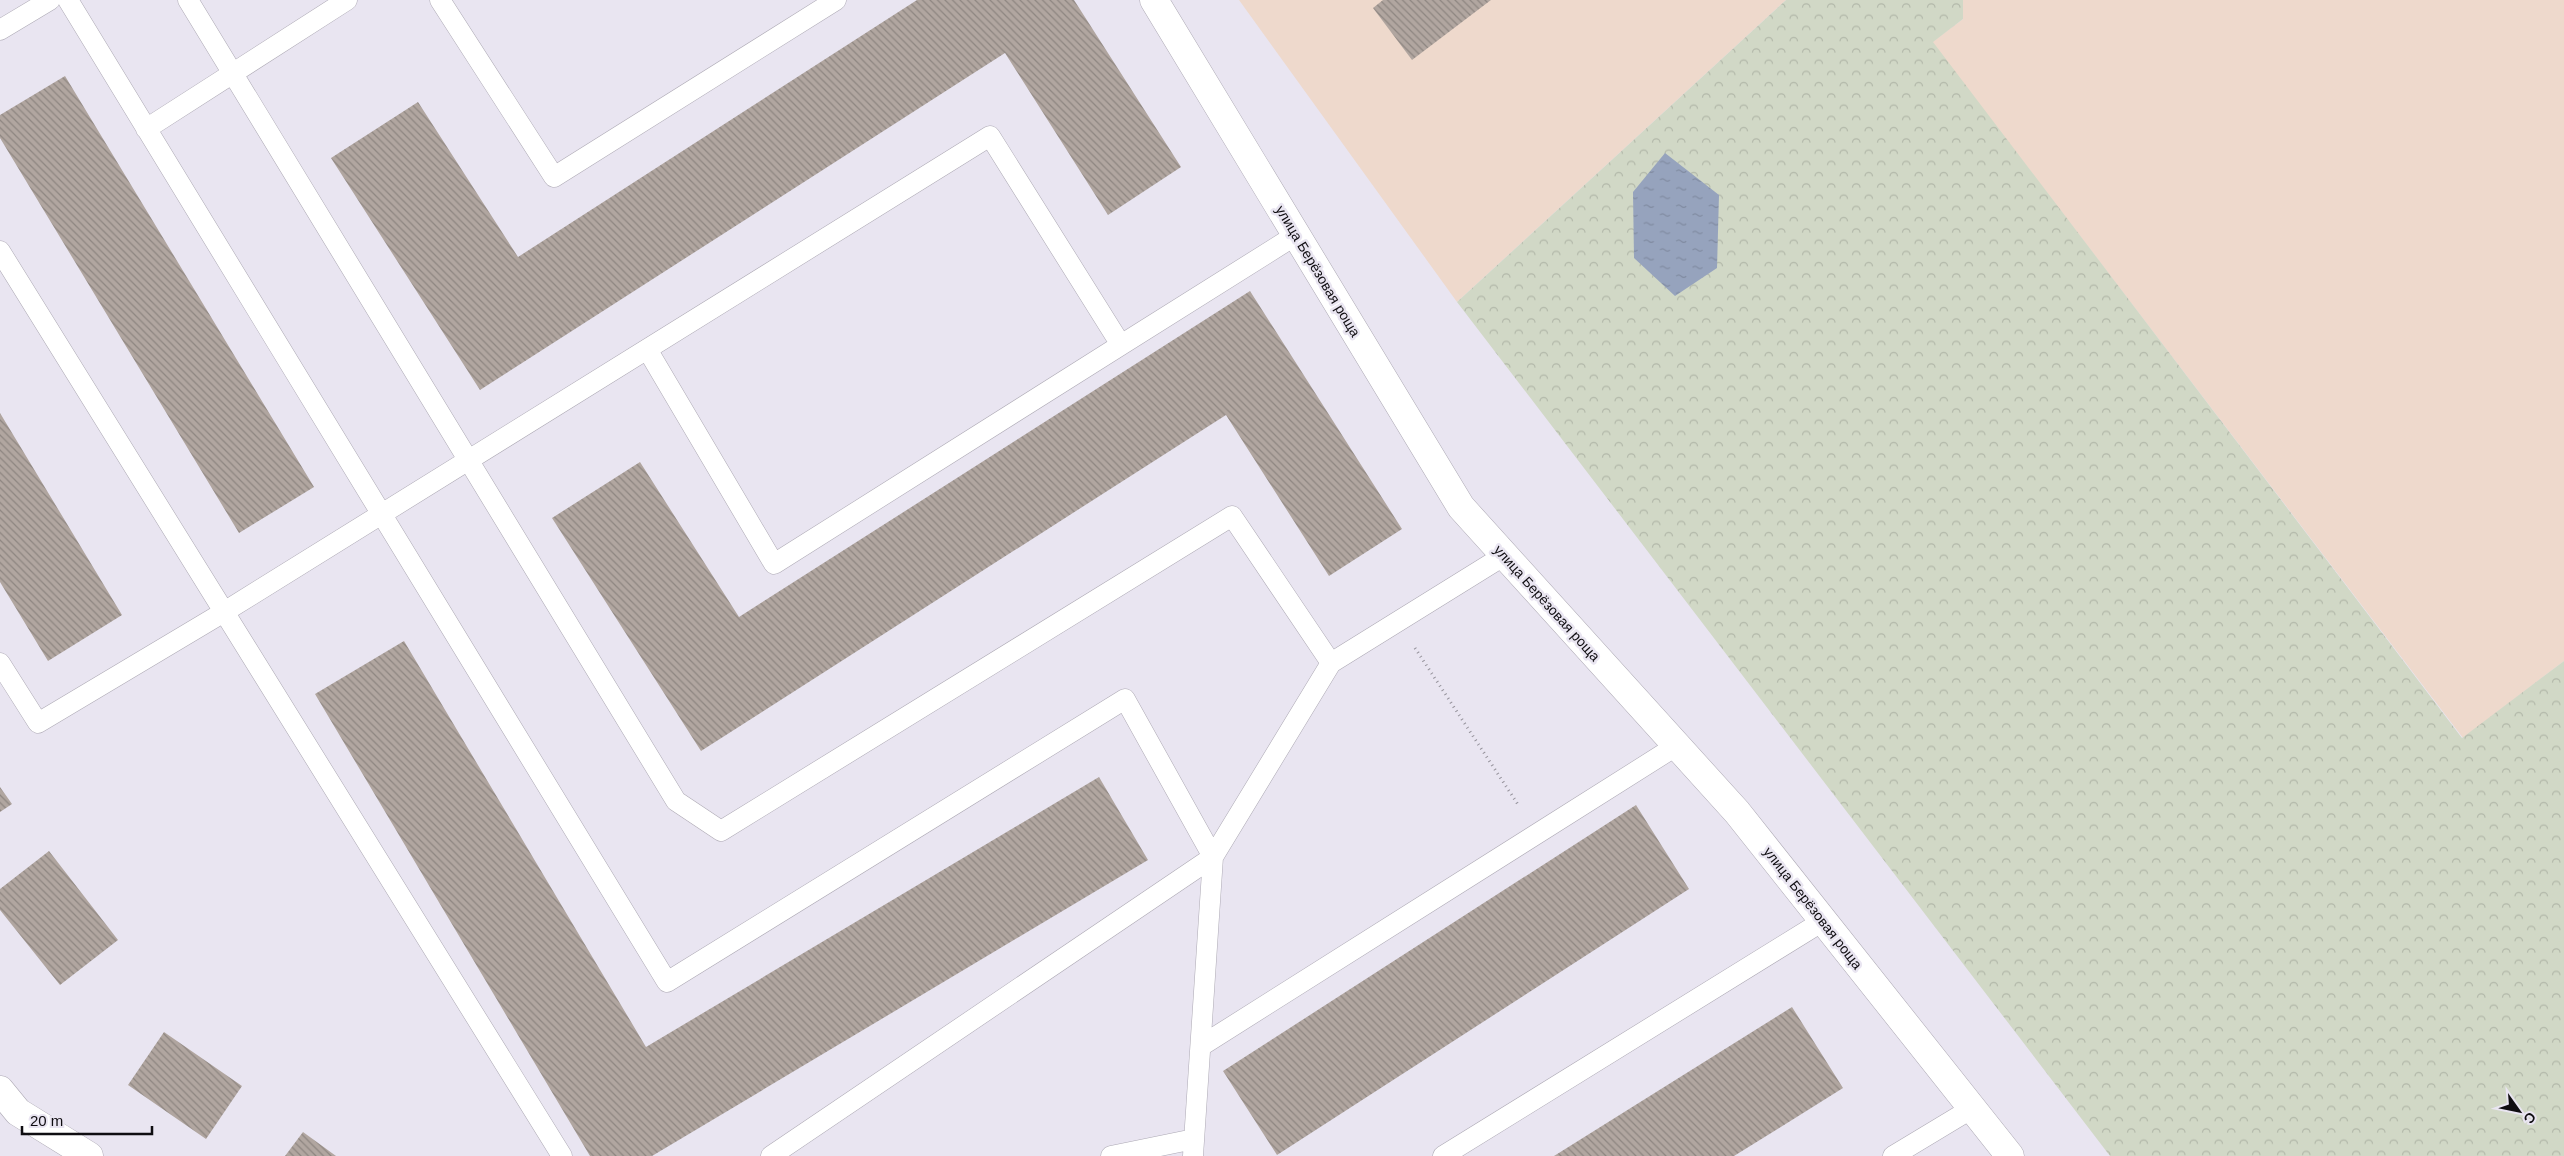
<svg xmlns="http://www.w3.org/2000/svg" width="2564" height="1156" font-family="Helvetica,sans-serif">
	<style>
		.industrial { fill: #eed9cc }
		.forest { fill: url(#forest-crowns) }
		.water { fill: url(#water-ripples) }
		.building { fill: url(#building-back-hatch) }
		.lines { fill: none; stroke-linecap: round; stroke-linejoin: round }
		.lane-casing { stroke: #ada9b4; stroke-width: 21 }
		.street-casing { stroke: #ada9b4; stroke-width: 29 }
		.path { stroke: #95929b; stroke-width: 3; stroke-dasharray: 1 4; stroke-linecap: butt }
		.lane { stroke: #fff; stroke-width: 20 }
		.street { stroke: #fff; stroke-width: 28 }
		.labels { text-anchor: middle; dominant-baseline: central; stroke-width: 5; stroke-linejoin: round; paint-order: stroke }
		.street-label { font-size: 14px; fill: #0f0d11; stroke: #e9e5f1 }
	</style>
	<defs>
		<pattern id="forest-crowns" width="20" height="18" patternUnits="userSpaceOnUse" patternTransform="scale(1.25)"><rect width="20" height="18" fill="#d1d8c6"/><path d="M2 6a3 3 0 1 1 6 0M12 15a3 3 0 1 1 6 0" fill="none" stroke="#b2b8a9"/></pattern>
		<pattern id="water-ripples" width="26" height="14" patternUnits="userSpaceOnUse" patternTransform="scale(1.25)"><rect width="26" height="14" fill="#96a3bd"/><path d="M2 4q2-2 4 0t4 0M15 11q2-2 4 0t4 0" fill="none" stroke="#808ba1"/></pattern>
		<pattern id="building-back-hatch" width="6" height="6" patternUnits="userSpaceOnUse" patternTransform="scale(1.25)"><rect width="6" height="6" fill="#b1a6a0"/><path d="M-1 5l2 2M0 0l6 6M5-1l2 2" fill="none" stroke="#8e8681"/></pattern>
	</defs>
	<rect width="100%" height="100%" fill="#e9e5f1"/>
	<!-- industrial -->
	<path class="industrial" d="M1239,0H1786L1457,302Z
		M1963,0H2564V661L2463,738L1932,42L1963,19Z"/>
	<!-- forest -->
	<path class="forest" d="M1786,0H1963V19L1933,42L2462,738L2564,661V1156H2110L1457,302Z"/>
	<!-- water -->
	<path class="water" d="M1665,153L1719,195L1717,268L1675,296L1634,258L1633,192Z"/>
	<!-- building -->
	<path class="building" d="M917,0H1074L1181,167L1108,215L1005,53L480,390L331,158L418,102L518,257Z
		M1383,0H1491L1412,60L1373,8Z
		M65,76L314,487L239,533L0,138V115Z
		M1250,291L1402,529L1329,576L1226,415L701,751L552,518L640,462L739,617Z
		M0,413L122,615L48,661L0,582Z
		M404,641L646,1047L1099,777L1148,860L652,1156H590L315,694Z
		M0,787L12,804L0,812Z
		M1636,805L1689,889L1277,1155L1223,1071Z
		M49,851L118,940L60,985L0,910V889Z
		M1792,1007L1843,1088L1792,1120L1734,1156H1554Z
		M164,1032L242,1086L206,1139L128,1085Z
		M303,1132L336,1156H285Z"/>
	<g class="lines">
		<!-- lane casing -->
		<g class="lane-casing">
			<path id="lane" d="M68,0L667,982L1125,699L1213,857L1331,663L1232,516L721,831L676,801L188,0
				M440,0L554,177L836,0
				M0,30L50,0
				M146,129L347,0
				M0,251L562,1156
				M647,349L774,564L1121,345
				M0,663L38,723L224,612L990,136L1121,345L1296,235
				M1331,663L1505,555
				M1201,1046L1676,746
				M771,1156L1213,857
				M1111,1156L1194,1139
				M1193,1156L1213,857
				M1443,1156L1823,921
				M1893,1156L1971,1109"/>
		</g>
		<!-- street casing -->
		<g class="street-casing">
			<path id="street" d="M1154,0L1461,507L1737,812L2010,1156
				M0,1090L18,1112L89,1156"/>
		</g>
		<!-- path -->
		<path class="path" d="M1415,648L1519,806"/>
		<!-- lane -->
		<use href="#lane" class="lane"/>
		<!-- street -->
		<use href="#street" class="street"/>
	</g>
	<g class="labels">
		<!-- street labels -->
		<g class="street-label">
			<text transform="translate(1318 271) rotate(59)">улица Берёзовая роща</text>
			<text transform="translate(1547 603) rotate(48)">улица Берёзовая роща</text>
			<text transform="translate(1813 908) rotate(52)">улица Берёзовая роща</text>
		</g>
	</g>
	<!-- north arrow -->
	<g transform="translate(2519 1111) rotate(123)" stroke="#e9e5f1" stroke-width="4" paint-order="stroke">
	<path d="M0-4L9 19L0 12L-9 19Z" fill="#0f0d11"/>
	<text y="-8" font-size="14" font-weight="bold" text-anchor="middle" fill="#0f0d11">С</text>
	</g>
	<!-- scale -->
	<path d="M22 1126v8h130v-8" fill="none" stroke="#0f0d11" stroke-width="2.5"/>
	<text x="30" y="1126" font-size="15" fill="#0f0d11" stroke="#e9e5f1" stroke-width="4" paint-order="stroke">20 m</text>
</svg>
